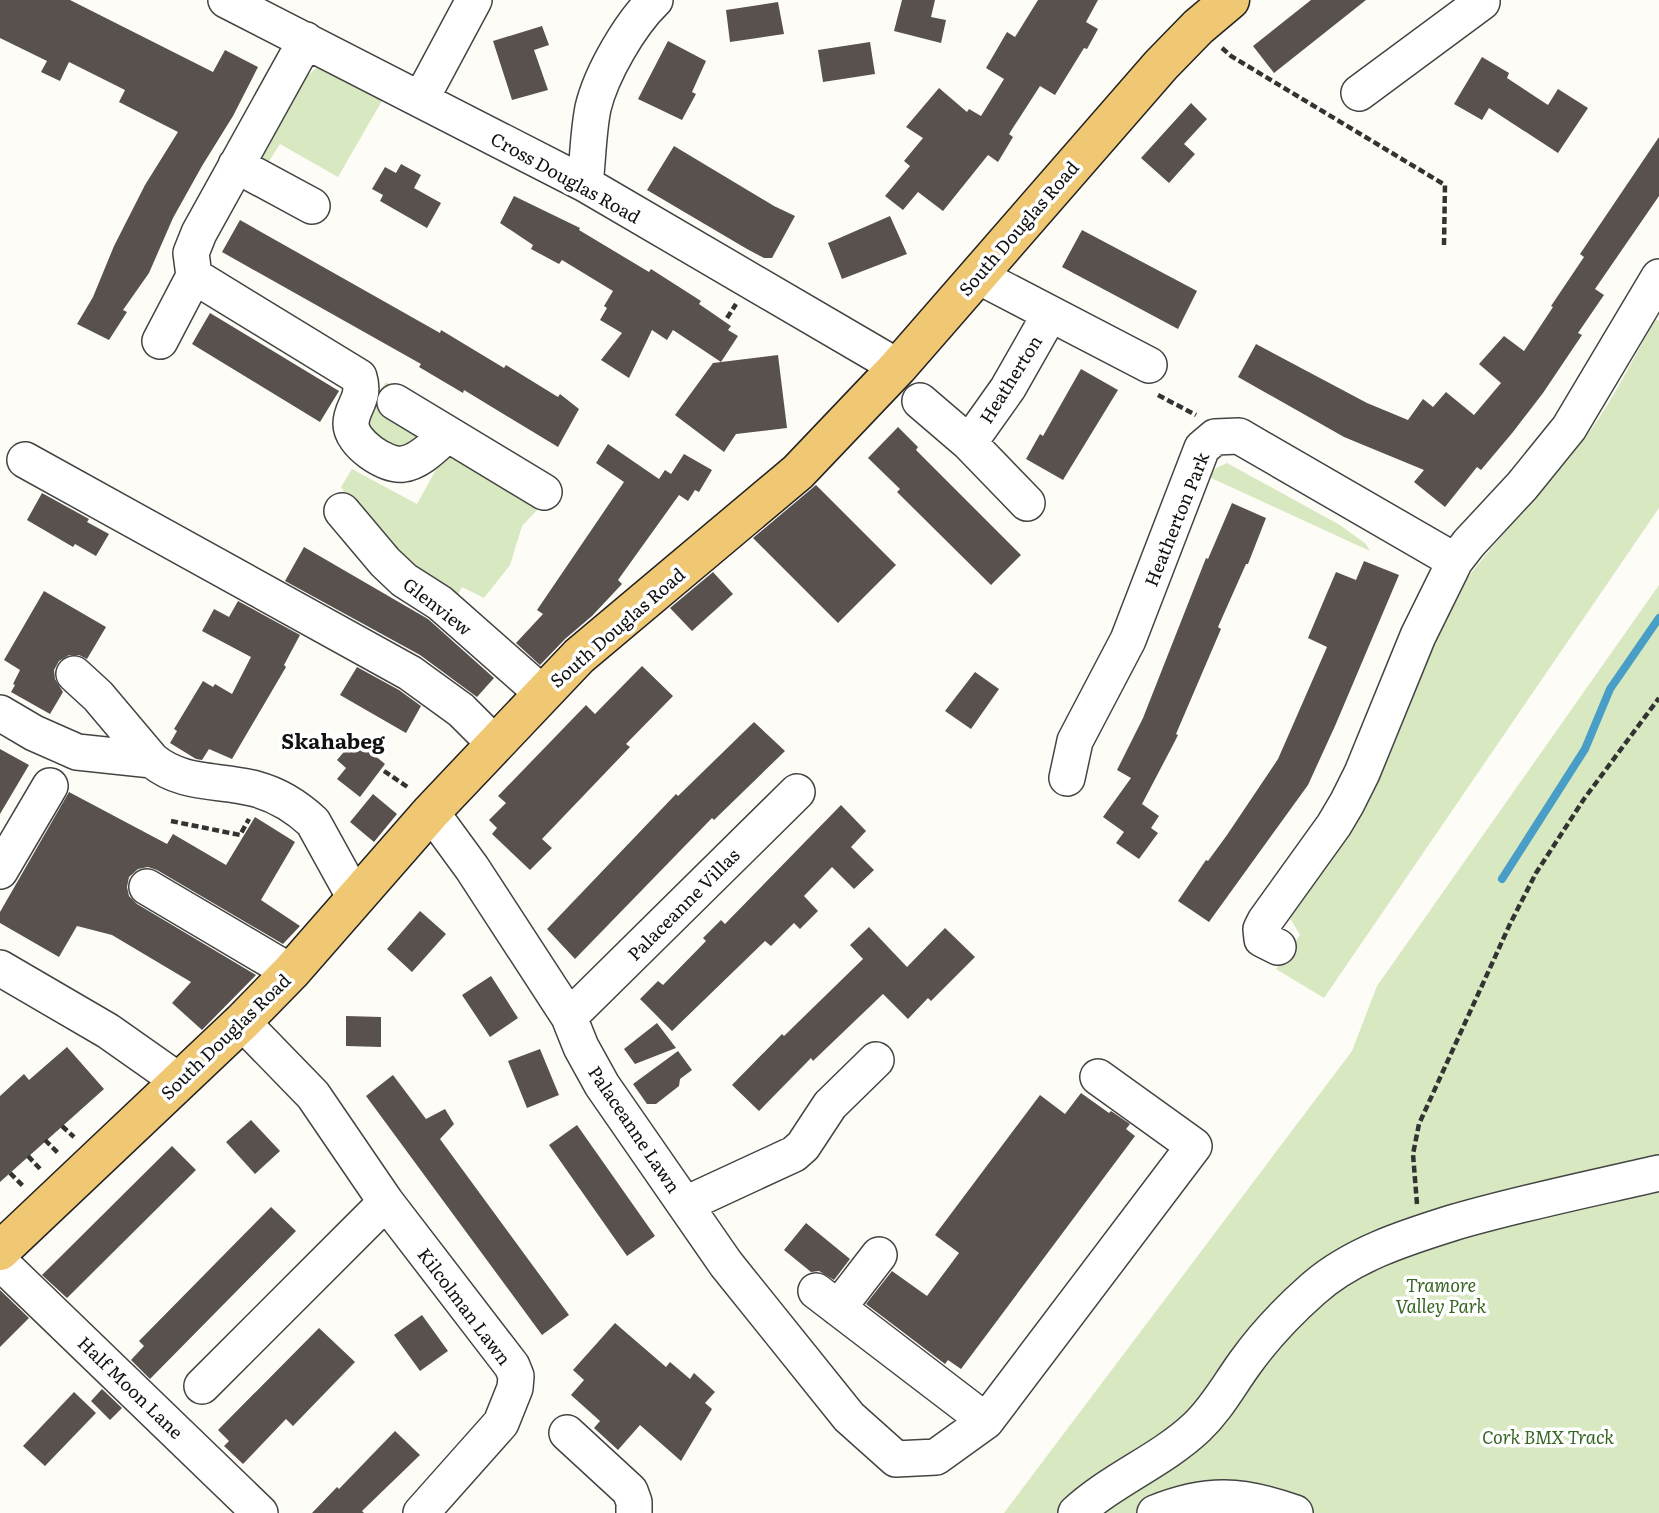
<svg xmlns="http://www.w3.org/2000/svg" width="1659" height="1513" font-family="Literata,serif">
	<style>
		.green { fill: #d8e8c0 }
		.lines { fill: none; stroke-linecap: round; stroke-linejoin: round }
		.stream { stroke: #489ec6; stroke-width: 8 }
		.building { fill: #59514e }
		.minor-casing { stroke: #444; stroke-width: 38 }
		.major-casing { stroke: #222; stroke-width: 41 }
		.path { stroke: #333; stroke-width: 4.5; stroke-dasharray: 7 3.5; stroke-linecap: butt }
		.minor { stroke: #fff; stroke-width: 35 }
		.major { stroke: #f0c873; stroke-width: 38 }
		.labels { text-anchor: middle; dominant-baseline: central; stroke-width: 7; stroke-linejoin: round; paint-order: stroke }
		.street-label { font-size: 18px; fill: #111; stroke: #fff }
		.park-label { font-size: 18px; font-style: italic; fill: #376624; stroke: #fff }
		.quarter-label { font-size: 21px; font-weight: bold; fill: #111; stroke: #fff }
	</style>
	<rect width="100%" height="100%" fill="#fefcf6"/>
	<!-- green -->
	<path class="green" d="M319,66L383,99L338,177L280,144L266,166L258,164L307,76Z
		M1655,319L1659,321V508L1324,998L1276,969L1300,935L1288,915L1449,605C1486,547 1536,501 1578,447C1609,408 1631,363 1655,319Z
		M386,382L393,387L423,440L399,452L362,430V417Z
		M459,454L543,504L522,526L510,565L484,598L462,587L452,606L396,564L341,487L352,469L417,504L443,457Z
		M1227,463L1340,525L1366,544L1370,551L1209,477L1216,468Z
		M1659,585V1513H1004L1352,1051L1377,986Z"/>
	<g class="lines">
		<!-- stream -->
		<path class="stream" d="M1502,879L1585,749L1610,689L1659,618"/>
	</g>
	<!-- building -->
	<path class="building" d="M0,0H70L213,72L225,50L258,67L233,116L202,166L173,218L149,273L123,310L127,312L109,340L77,324L93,297L114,246L145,185L178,132L119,102L125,90L69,62L60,81L41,72L47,61L0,38Z
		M902,0H935L931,17L946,20L941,43L894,31Z
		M1038,0H1098L1086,22L1098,29L1087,49L1084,48L1055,95L1040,86L1009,134L1013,137L998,162L988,155L943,211L918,192L903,210L885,196L910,166L904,161L923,138L906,127L939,88L967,112L969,109L981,116L1004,79L986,68L1007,32L1015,37Z
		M1311,0H1366L1274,73L1253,46Z
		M778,2L784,34L730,42L726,10Z
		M542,26L549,45L534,50L548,90L512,100L493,41Z
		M668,41L706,61L692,92L696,94L682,120L638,99Z
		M870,42L875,74L823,82L818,50Z
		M1482,57L1509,73L1507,78L1548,105L1558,89L1588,108L1558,153L1489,108L1482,120L1454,104Z
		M1191,103L1207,119L1184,144L1195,154L1169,183L1141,158Z
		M1659,137V196L1595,289L1604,295L1578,333L1582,335L1543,393L1513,432L1481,470L1477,467L1445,507L1414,482L1424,470L1344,437L1238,377L1256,344L1367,403L1408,420L1423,399L1433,407L1446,392L1474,415L1501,383L1479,364L1504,336L1524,351L1553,307L1551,306L1584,257L1580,254Z
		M674,146L774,206L795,216L772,258H764L747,249L647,190Z
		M401,164L421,175L414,188L441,203L427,228L380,201L383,195L372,189L385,167L396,173Z
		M514,196L580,228L579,230L649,272L651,269L701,301L699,304L731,326L728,330L738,336L721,362L673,330L667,340L652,330L629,378L601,360L622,333L600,320L607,308L604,306L613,291L562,260L559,264L531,249L533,245L500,223Z
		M890,216L907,254L842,279L828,243Z
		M240,220L440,333L441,330L504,368L506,365L558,397L560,394L579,409L558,447L464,390L463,393L419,367L421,364L222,252Z
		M1082,230L1197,291L1178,329L1062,267Z
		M210,313L339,391L320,422L192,344Z
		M778,355L787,428L736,434L724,452L675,415L713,363Z
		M1081,369L1118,390L1063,480L1026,459L1040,434L1043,436Z
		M898,427L918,447L916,450L1021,555L991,585L897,492L900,489L868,458Z
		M608,444L659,479L665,470L671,474L684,454L712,470L699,492L695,490L688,501L679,495L618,580L622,584L592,616L565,639L540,665L516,643L543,614L537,610L624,482L596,463Z
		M816,485L896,565L838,623L753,538Z
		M42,493L89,519L87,522L109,534L96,556L75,544L73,547L27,520Z
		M1232,503L1266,518L1248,564H1246L1218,627L1221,629L1176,734L1178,735L1174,743L1142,804L1159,816L1151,828L1158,833L1139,859L1116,843L1124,832L1103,817L1131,778L1117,770L1143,718L1206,558L1208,559Z
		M304,547L428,619L494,678L477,697L420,655L285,581Z
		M1364,561L1399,575L1335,726L1308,785L1209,922L1178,901L1206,860L1208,861L1227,835L1278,759L1327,647L1308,638L1327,593L1336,572L1356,580Z
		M713,572L733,594L692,631L670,608Z
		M44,591L106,627L87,659L79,655H69L59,661L54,670L55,679L63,692L50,714L11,692L15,685L13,684L20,670L4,660Z
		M238,601L300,635L284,665L286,667L232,759L209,749L202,760L196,759L170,743L177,731L174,729L203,681L213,687L215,684L232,694L251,657L202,631L214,609L229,617Z
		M642,666L673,696L626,744L630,747L542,839L552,848L530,870L492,834L497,828L489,820L506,803L498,796L586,705L595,714Z
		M357,667L399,690L421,706L406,733L340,695Z
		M975,672L999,689L971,729L945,711Z
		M754,722L785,751L714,820L712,818L575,959L547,929L676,794L678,796Z
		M355,739L385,764L360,797L337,779L346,768L337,760Z
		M0,749L29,765L0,814Z
		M69,792L167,844L173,834L226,865L255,817L295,842L261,900L300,926L283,944L157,870L148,867L138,869L129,877L127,887L129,896L137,904L256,975L202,1030L172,1003L191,982L112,935L77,926L59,957L0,923V912Z
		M373,794L397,814L374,842L350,822Z
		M841,805L866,831L851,847L874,870L854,889L832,867L804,896L818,911L800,929L794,923L771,946L765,941L672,1031L640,999L658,981L663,985L706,941L703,938L721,920L725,924Z
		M420,911L446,934L412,972L387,949Z
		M869,927L907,967L945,928L975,957L931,1001L928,998L908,1019L883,994L813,1061L811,1058L759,1111L732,1085L782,1034L784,1036L863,959L850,945Z
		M491,976L518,1018L490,1037L462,995Z
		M346,1016L381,1017V1047L346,1046Z
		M657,1023L676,1048L635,1064L624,1049Z
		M67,1047L104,1089L0,1182V1096L24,1074L29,1080Z
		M540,1049L559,1095L527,1108L508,1061Z
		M678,1051L692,1070L680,1079L679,1086L656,1104H647L633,1084Z
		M393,1075L426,1119L445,1109L454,1124L440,1139L569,1315L542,1335L366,1096Z
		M1081,1093L1109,1113L1111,1111L1130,1124L1126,1129L1135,1136L961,1369L948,1360L945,1364L866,1304L892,1271L927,1296L959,1253L935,1235L1040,1095L1065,1114Z
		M251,1120L280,1151L255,1174L226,1142Z
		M577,1125L655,1236L627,1256L549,1145Z
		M172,1146L196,1170L67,1298L42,1275Z
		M271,1207L296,1231L150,1379L131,1360L144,1346L139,1341Z
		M806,1223L850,1259L834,1280L819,1271L811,1272L784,1250Z
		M0,1290L29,1318L0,1347Z
		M422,1315L448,1351L420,1371L394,1335Z
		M615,1323L666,1367L670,1362L690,1379L694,1373L715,1392L705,1403L712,1409L681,1461L640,1425L618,1450L594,1428L600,1421L571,1395L584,1380L573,1370Z
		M319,1328L355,1362L293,1426L286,1419L243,1464L224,1446L229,1441L218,1430Z
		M102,1389L122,1408L110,1420L91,1401Z
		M74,1392L96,1413L45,1466L23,1446Z
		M395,1431L420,1455L362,1511L364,1513H312L337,1487L339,1489Z"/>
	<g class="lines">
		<!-- minor casing -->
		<g class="minor-casing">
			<path id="minor" d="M226,0L585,184L898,367
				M306,40L199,233L191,253L194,276L359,377C366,400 351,406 351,424C351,443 386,467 403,464C420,462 436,444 448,434L544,492
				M1359,93L1482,2
				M421,99L474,0
				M236,165L312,206
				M585,184C588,159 588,133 593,108C601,74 630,24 655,0
				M978,276L1149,365
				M160,341L194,276
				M920,401L969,443L1027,503
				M395,402L448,434
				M969,443L1008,388L1050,314
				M25,460L410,673L461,710L494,743
				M342,511L385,562L404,580L440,603L542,693
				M74,674L98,696L152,760C183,786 220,779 256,789C278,795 297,807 313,822L355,898
				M0,713L34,733L77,752L152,760
				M1067,778L1075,741L1128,640L1202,448L1215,437L1239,436L1455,561
				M431,812L472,868L569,1017L581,1047L602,1085L726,1264L849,1417L896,1459L936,1457L986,1421L1194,1146L1098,1077
				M0,871L50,786
				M147,887L291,972
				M1278,947L1262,939L1261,929L1265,921L1334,825L1347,803L1362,773L1418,636L1455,561L1469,543L1522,486L1569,428L1659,277
				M0,968L108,1031L179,1081
				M569,1017L797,792
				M242,1022L313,1095L386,1202L512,1366L516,1376L515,1388L501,1423L421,1513
				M686,1204L794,1154L803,1146L830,1105L876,1060
				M0,1262L260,1513
				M816,1291L986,1421
				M838,1308L879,1255
				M202,1386L386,1202
				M567,1433L630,1491L634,1502V1513
				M1076,1513C1113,1479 1161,1461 1197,1427C1217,1408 1229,1385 1245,1363C1265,1335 1288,1311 1313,1289C1351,1255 1404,1238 1452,1223C1520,1203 1590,1189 1659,1173
				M1155,1513C1207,1492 1242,1494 1295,1513"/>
		</g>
		<!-- major casing -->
		<g class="major-casing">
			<path id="major" d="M0,1251L242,1022L291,972L431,812L579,656L798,472L898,367L1161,65L1198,27L1230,0"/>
		</g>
		<!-- path -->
		<path class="path" d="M1222,48L1231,56L1445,185L1444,245
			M727,318L736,304
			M1158,395L1196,415
			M384,771L409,788
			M171,821L240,835L249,819
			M62,1126L74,1137
			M45,1140L59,1154
			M28,1156L42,1171
			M10,1173L24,1187
			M1417,1204L1413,1154L1419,1124L1510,924L1536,873L1584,799L1659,698"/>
		<!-- minor -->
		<use href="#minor" class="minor"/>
		<!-- major -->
		<use href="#major" class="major"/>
	</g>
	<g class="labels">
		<!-- street labels -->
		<g class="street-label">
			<text transform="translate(566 177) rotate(29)">Cross Douglas Road</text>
			<text transform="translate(1018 228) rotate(-49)">South Douglas Road</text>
			<text transform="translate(1010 379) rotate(-58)">Heatherton</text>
			<text transform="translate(1176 519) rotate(-68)">Heatherton Park</text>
			<text transform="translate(438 606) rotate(38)">Glenview</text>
			<text transform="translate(617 627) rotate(-41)">South Douglas Road</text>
			<text transform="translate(683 904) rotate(-45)">Palaceanne Villas</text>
			<text transform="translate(225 1036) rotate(-44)">South Douglas Road</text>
			<text transform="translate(635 1129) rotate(56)">Palaceanne Lawn</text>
			<text transform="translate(465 1306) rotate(53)">Kilcolman Lawn</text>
			<text transform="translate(131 1387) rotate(44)">Half Moon Lane</text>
		</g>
		<!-- park labels -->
		<g class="park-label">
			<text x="1441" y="1284">Tramore<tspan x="1441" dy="21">Valley Park</tspan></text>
			<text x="1548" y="1436">Cork BMX Track</text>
		</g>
		<!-- quarter labels -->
		<g class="quarter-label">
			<text x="333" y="739">Skahabeg</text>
		</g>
	</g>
</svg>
